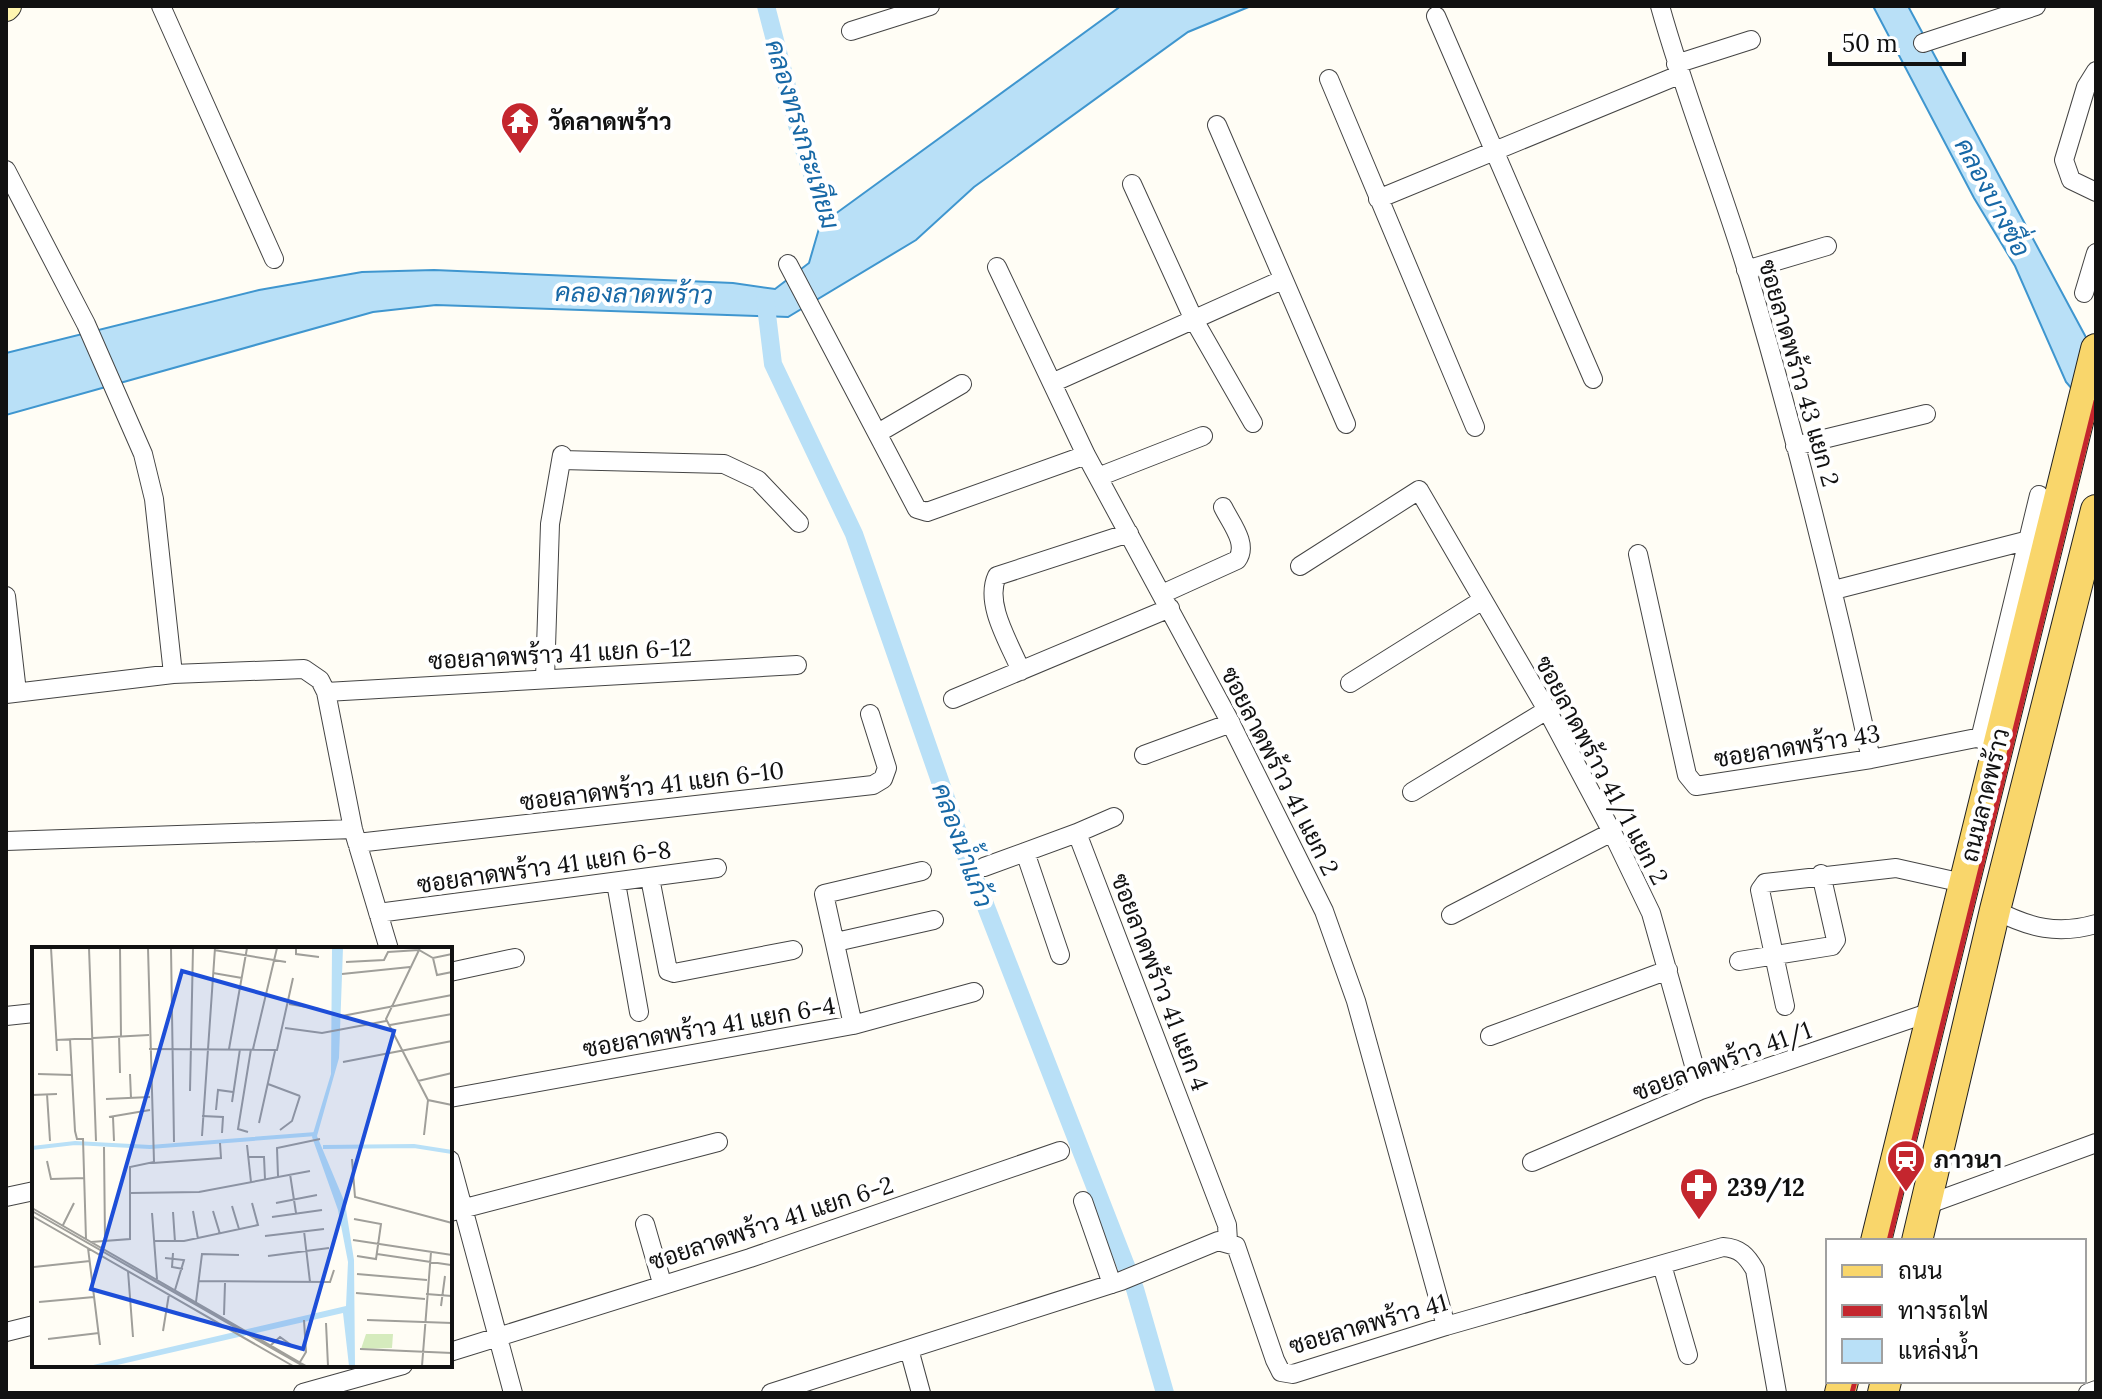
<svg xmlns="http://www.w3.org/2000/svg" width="2102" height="1399" font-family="Lora,Sarabun,serif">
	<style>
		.water { fill: #b9e0f7; stroke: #3f96cf; stroke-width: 2 }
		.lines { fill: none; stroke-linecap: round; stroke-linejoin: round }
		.canal { stroke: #b9e0f7; stroke-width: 18 }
		.minor-casing { stroke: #444; stroke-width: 20 }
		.secondary-casing { stroke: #333; stroke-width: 28 }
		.primary-casing { stroke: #222; stroke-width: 32 }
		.minor { stroke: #fff; stroke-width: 18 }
		.secondary { stroke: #fff6b0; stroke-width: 26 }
		.primary { stroke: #f9d66b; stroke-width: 30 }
		.rail { stroke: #c4262e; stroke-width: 5 }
		.labels { text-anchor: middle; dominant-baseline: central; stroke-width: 8; stroke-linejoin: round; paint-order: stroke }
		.poi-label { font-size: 24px; font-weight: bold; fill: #111; stroke: #fff; text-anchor: start }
		.street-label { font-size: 24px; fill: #111; stroke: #fff }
		.water-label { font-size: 26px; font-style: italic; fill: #1768a6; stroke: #fff }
		.inset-river { fill: none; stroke: #b9e0f7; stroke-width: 4 }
		.inset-road { fill: none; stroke: #a09f9a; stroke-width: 2 }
		.view { fill: #1d4ed8; fill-opacity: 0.15; stroke: #1d4ed8; stroke-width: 4 }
		.inset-edge { fill: none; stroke: #111; stroke-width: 4 }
	</style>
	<rect width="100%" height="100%" fill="#fffdf5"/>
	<!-- water -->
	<path class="water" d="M1121,6H1251L1188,32L974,187L916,240L788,317L436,305L373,312L6,415V353L259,290L362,272L434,270L733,283L775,289L809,263L820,225Z
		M1873,6H1908L2096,356V417L2066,382L2015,266L1974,198Z"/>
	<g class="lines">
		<!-- canal -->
		<path class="canal" d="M766,6L802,144L835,241
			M765,298L773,364L854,534L965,853L1135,1289L1165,1393"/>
		<!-- minor casing -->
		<g class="minor-casing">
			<path id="minor" d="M161,6L274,259
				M1660,6C1685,96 1720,182 1747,271C1795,432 1835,595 1871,759
				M1436,16L1593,379
				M851,31L930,6
				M1923,43L2036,6
				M1676,64L1751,40
				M2096,71L2086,87L2064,160L2071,180L2096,192
				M1329,79L1475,427
				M1217,125L1346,424
				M6,170L86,324L143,454L154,499L173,674
				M1132,184L1194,320L1253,423
				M1378,199L1679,75
				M788,264L917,509L927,512L1086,455
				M997,267L1086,455L1227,716L1324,911L1356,1001L1446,1326
				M1746,270L1827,246
				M2084,293L2096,253
				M1052,383L1282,280
				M878,433L962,384
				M1795,446L1926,414
				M561,460L724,464L758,480L799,523
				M1098,477L1203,436
				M1638,554L1687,775L1696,786L1871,759L2001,733
				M1300,566L1419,490L1547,710L1612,832L1651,913L1701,1090
				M1834,590L2029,540
				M1162,594L1237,560C1249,544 1230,522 1223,507
				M6,596L17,692
				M1021,671C1010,644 984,604 997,576L1129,533
				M545,678L550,524L562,455
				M1350,683L1481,601
				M326,692L797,665
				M6,694L173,674L304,669L320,680L326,692L353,829L389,949
				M953,699L1170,608
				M1980,739L2039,495
				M1144,755L1231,723
				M1412,792L1547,710
				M1077,833L1114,817
				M6,841L353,829
				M357,843L873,785L883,779L887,768L870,714
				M1025,852L1060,955
				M984,867L1077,833L1227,1225L1228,1241
				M650,878L668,971L674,973L793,950
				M616,883L639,1012
				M1995,910C2030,928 2058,935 2096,924
				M378,913L717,868
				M1451,915L1612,832
				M836,942L934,920
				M1739,961L1832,946L1836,940L1821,874
				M450,972L515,958
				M1785,1006L1760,890L1765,883L1896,868L1963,883
				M6,1016L34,1013
				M853,1025L824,894L922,871
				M1490,1036L1668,970
				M450,1098L853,1025L974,992
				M450,1160L513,1393
				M1532,1162L1701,1090L1931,1012
				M6,1197L34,1191
				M1083,1201L1112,1284
				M1926,1205L2096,1143
				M450,1212L718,1142
				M645,1224L662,1283
				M1662,1265L1688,1355
				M6,1332L34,1325
				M909,1349L921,1393
				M450,1352L750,1258L1060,1151
				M303,1393L403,1365
				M771,1393L1121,1281L1218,1241L1236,1246L1275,1360L1281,1372L1293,1374L1446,1326L1723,1247C1740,1248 1747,1256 1755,1270L1777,1393
				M2088,1393L2096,1390"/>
		</g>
		<!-- secondary casing -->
		<g class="secondary-casing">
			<path id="secondary" d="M6,8L8,6"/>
		</g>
		<!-- primary casing -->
		<g class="primary-casing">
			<path id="primary" d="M1876,1241L2096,349
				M1917,1241L1995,910L2096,510
				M1840,1393L1843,1381
				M1883,1393L1886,1381"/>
		</g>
		<!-- minor -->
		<use href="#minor" class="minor"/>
		<!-- secondary -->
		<use href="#secondary" class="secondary"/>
		<!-- primary -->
		<use href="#primary" class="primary"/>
		<!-- rail -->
		<path class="rail" d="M1889,1241L2096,401
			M1852,1393L1855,1381"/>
	</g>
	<!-- icons -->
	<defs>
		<g id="temple-pin" transform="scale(2)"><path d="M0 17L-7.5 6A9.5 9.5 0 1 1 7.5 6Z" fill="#c4262e" stroke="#fff"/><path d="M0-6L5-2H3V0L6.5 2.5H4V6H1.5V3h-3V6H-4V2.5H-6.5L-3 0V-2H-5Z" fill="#fff"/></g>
		<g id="station-pin" transform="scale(2)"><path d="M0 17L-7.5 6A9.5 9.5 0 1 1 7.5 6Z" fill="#c4262e" stroke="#fff"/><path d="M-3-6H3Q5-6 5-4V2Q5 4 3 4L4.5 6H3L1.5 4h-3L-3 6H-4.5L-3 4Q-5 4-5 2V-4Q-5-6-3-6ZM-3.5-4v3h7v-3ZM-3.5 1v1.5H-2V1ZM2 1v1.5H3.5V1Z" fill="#fff"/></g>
		<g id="pharmacy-pin" transform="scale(2)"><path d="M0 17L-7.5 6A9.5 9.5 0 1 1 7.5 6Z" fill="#c4262e" stroke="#fff"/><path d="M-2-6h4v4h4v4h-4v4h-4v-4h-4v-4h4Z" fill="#fff"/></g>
	</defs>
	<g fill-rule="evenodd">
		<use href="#temple-pin" x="520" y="121"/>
		<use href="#station-pin" x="1906" y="1159"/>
		<use href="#pharmacy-pin" x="1699" y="1187"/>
	</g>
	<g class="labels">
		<!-- poi labels -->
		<g class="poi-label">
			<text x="548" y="121">วัดลาดพร้าว</text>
			<text x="1934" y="1159">ภาวนา</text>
			<text x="1727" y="1187">239/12</text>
		</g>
		<!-- street labels -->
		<g class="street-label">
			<text transform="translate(1799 373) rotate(74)">ซอยลาดพร้าว 43 แยก 2</text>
			<text transform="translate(560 654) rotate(-3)">ซอยลาดพร้าว 41 แยก 6-12</text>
			<text transform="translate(1797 746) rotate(-9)">ซอยลาดพร้าว 43</text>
			<text transform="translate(1602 770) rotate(62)">ซอยลาดพร้าว 41/1 แยก 2</text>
			<text transform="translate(1280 771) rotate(63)">ซอยลาดพร้าว 41 แยก 2</text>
			<text transform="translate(652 786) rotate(-7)">ซอยลาดพร้าว 41 แยก 6-10</text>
			<text transform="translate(1985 795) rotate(-76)">ถนนลาดพร้าว</text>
			<text transform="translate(544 867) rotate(-8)">ซอยลาดพร้าว 41 แยก 6-8</text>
			<text transform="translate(1160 982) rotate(69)">ซอยลาดพร้าว 41 แยก 4</text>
			<text transform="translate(709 1027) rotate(-10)">ซอยลาดพร้าว 41 แยก 6-4</text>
			<text transform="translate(1722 1061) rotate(-20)">ซอยลาดพร้าว 41/1</text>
			<text transform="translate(771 1223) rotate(-18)">ซอยลาดพร้าว 41 แยก 6-2</text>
			<text transform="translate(1368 1324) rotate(-16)">ซอยลาดพร้าว 41</text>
		</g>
		<!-- water labels -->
		<g class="water-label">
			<text transform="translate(803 134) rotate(73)">คลองทรงกระเทียม</text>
			<text transform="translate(1993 197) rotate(62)">คลองบางซื่อ</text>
			<text transform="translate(634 293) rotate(1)">คลองลาดพร้าว</text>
			<text transform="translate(963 845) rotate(70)">คลองน้ำแก้ว</text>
		</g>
	</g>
	<!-- overview -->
	<g transform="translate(32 947)">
		<rect width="420" height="420" fill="#fffdf5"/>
		<path d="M334,387H361L360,401L329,402Z" fill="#d5ebbd"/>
		<path d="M300,1H311L307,111L285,189L313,256L322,313L323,419H317L311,366L81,419H57L314,359L316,315L306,263L280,190L299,127Z" fill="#b9e0f7"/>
		<path class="inset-river" d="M291,200L382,199L420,205M0,201L43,196L118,200L284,187"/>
		<path class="inset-road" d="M19,1L25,104M57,1L64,194M88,1L89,89M139,1L142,195M264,1V7L287,10M388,1L354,72L396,153L420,158M182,3L254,15M401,11L405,28L420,25M314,15L352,13L356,5L387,3L401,11L420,7M181,26L210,31M310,27L378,20M257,57L287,62M310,69L420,48M358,78L420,67M253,81L290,86L354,74M87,89L88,126M38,92L43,184L45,192H51L54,292M24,93L117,88M117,102L245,103L261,31M197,102L215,1M221,102L245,1M311,115L420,94M6,127L40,128M98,127L99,151M386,134L420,126M236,137L268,149M158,144L161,1M15,147L18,194M0,148L25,147M74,152L118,150M200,155L208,102M184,163L186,143L201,145M170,169L191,170L190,186M77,170L118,163M81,170L82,194M227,176L243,104M248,183L260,174L268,149M216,185L206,182L219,102M392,188L396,153M170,189L183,1M215,198L219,235M72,200L73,293M216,210H232L233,232M320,212L323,250L420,276M15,214L19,232L53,231M121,216L189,211L188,196M258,227L264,266M246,229L245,201L288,192M99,246L167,245L278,224M244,256L285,248M200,259L207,282M0,261L274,419M0,264L271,419M161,264L166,292M181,264L188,287M141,265L143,295M120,266L125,332M0,269L261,419M240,270L290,263M322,272L349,277L344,312L325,309M31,278L42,256M272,284L278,335M233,289L292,282M321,293L420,308M123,294H152L226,278L220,256M59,295L98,292V220L122,215L116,1M56,301L68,398M141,306L140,320L151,322M345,307L419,318M236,309L297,301M133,311L152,313L143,343M2,320L58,314M96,324L101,390M325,327L395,333M166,334L298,335L302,323M324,346L393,352M394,347L420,349M7,355L62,350M164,355L170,307L207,308M409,359L413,329M192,368L193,336M335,373L420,376M294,376L296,419M131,384L137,347M16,392L67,386M239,398L248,390L262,400M328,402L420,406M268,415L274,405L272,373M390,419L399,305"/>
		<path class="view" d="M150,24L362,84L271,402L59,342Z"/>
		<rect width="420" height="420" class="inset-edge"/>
	</g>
	<!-- border -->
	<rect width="2102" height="1399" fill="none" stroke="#111111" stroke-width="16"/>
	<!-- legend -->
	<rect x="1826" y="1239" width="260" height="144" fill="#ffffff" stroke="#a0a0a0" stroke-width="2"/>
	<rect x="1842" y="1265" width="40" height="12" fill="#f9d66b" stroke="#a0a0a0" stroke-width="2"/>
	<text x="1898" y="1279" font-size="24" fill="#111111">ถนน</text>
	<rect x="1842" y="1305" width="40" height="12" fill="#c4262e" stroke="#a0a0a0" stroke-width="2"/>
	<text x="1898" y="1319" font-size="24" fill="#111111">ทางรถไฟ</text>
	<rect x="1842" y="1339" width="40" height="24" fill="#b9e0f7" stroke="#a0a0a0" stroke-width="2"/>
	<text x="1898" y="1359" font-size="24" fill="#111111">แหล่งน้ำ</text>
	<!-- scale -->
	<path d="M1830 52v12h134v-12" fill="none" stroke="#111111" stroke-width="4"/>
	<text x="1842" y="52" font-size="24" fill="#111111" stroke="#ffffff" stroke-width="6" paint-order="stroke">50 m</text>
</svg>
